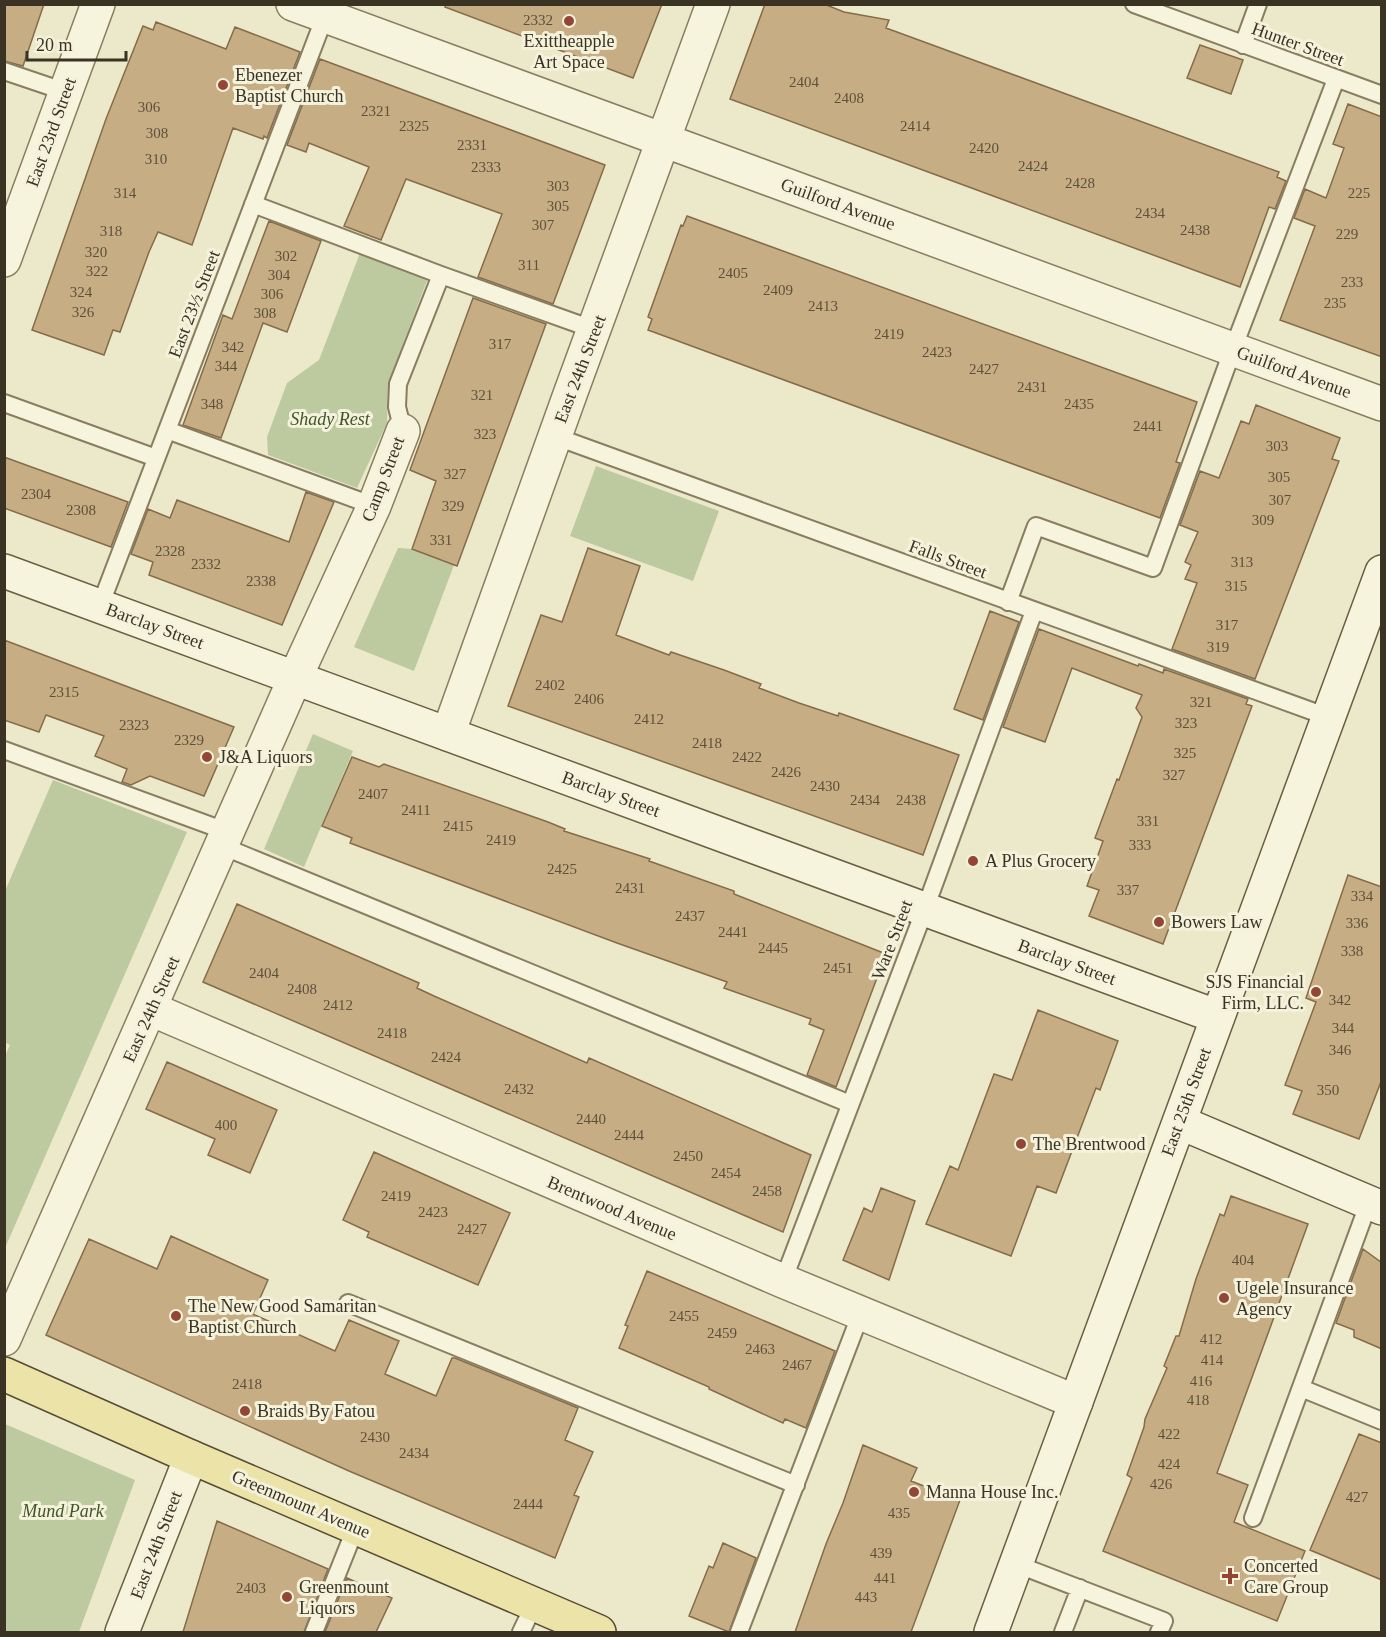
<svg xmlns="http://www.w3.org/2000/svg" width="1386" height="1637" font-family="'Times New Roman',serif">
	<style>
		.green { fill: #bdcaa0 }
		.building { fill: #c7ad84; stroke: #856c48; stroke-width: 1.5 }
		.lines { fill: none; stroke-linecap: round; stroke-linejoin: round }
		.lane-casing { stroke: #887d60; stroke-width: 20 }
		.street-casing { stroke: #887d60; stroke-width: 36 }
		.secondary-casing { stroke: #6a5e43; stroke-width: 36 }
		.primary-casing { stroke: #574b34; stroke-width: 36 }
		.lane { stroke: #f7f4de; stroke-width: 16 }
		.street { stroke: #f7f4de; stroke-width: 33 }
		.secondary { stroke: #f7f4de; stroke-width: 33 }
		.primary { stroke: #ebe3a7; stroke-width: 33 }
		.poi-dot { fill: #934635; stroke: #f4f2db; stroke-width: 2 }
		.labels { text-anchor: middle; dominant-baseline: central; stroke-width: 6; stroke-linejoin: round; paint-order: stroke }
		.number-label { font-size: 15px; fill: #5d513b }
		.poi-label { font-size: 18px; fill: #3a3223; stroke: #f4f2db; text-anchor: start }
		.street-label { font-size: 18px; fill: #3a3223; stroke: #f4f2db }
		.park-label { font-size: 18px; font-style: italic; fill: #42552b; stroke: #f4f2db }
	</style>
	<rect width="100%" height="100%" fill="#ece9cb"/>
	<!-- green -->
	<path class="green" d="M360,253L428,278L388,384L387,423L357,488L268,455L267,437L287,383L319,360Z
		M596,466L719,511L693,581L570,536Z
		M398,548L412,549L454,565L414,671L354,647Z
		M313,734L353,751L304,867L264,849Z
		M53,780L187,832L5,1248L4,1058L10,1045L4,1042L5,891Z
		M5,1424L135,1480L79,1632H5Z"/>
	<!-- building -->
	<path class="building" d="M4,4H44L23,66L4,61Z
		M446,4H662L633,78L445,7Z
		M765,4H824L844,12L889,20L886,28L1279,172L1277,177L1286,181L1275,209L1269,207L1240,287L730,99Z
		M156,22L226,49L235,27L300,52L267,138L264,136L263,139L233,128L192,245L158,232L149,252L120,332L113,330L104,355L32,330L106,119L143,26L153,30Z
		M1200,45L1243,60L1231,94L1187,78Z
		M320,59L605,165L553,304L478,277L502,214L406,179L381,240L344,226L369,167L309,143L306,152L287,145Z
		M1348,104L1382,117V357L1280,320L1315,226L1294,218L1305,189L1326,198L1344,148L1333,144Z
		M687,216L1197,402L1176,462L1180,463L1160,518L648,330L652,319L648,317L681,225L683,226Z
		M269,221L321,241L287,332L263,323L221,438L183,425L223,315L232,319Z
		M473,298L546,324L457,566L412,549L436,481L410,470Z
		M1256,405L1340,438L1332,459L1339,461L1255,679L1172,649L1197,583L1185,579L1191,565L1185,562L1198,532L1180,525L1200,471L1219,478L1241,421L1249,424Z
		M4,457L128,502L111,547L4,508Z
		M306,492L334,502L282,625L149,575L153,562L131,554L148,509L170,518L177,500L289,542Z
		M588,548L640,566L616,635L669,655L671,652L724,670L761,684L759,688L799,703L838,716L839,713L959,755L923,855L508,706L541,615L562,622Z
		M990,611L1019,622L983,720L954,709Z
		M1039,629L1138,666L1139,664L1163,673L1164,669L1248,699L1246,704L1252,706L1163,944L1089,916L1099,890L1087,886L1103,841L1095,838L1117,779L1119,780L1142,717L1136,708L1142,695L1072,668L1045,742L1003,727Z
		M4,640L234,727L204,796L150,776L131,785L122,782L127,769L95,756L104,736L46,715L39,732L4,720Z
		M352,757L379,767L384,764L548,822L565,829L564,831L650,859L649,861L734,891V894L886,954L836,1087L807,1075L824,1030L809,1024L811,1019L724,988L727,982L617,943L350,843L352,838L322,826Z
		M1348,875L1382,887V1079L1359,1139L1293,1114L1302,1091L1285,1085L1316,1002L1306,998Z
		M237,904L419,983L417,988L434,996L587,1063L589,1058L811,1155L783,1232L203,982Z
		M1038,1010L1118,1041L1100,1090L1096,1088L1056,1193L1037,1186L1011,1256L926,1224L950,1166L958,1170L994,1074L1012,1080Z
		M167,1062L277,1110L250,1173L208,1155L215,1139L146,1109Z
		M374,1152L510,1213L478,1285L367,1237L369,1232L343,1220Z
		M881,1188L915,1201L889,1280L843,1260L864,1208L872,1212Z
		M1231,1196L1308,1224L1217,1473L1248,1485L1234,1522L1305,1551L1277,1621L1103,1551L1132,1478L1127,1475L1144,1427L1145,1419L1167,1368L1164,1366L1176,1336H1179L1196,1279L1220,1214L1224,1216Z
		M171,1236L268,1280L253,1314L335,1351L349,1320L399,1341L385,1374L436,1396L452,1358H455L578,1408L565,1440L593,1452L574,1495L579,1497L555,1558L349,1471L46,1335L89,1239L157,1269Z
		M1363,1249L1382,1263V1349L1354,1337V1330L1336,1323Z
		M647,1271L835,1351L806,1428L785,1419L783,1423L761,1413L709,1389V1387L619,1348L628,1326L625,1325Z
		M1359,1434L1382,1443V1580L1310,1550Z
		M863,1445L917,1468L911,1481L960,1500L911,1632H795L826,1544L843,1503Z
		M217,1521L328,1569L304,1632H183Z
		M723,1543L756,1558L729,1632L689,1616L709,1566L713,1568Z
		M347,1578L392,1598L376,1632H325Z"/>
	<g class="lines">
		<!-- lane casing -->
		<g class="lane-casing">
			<path id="lane" d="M1134,4L1382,95
				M1243,45L1258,4
				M4,71L66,92
				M253,204L441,275L595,330
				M4,403L156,458
				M167,430L374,506
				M403,431L397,407L398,384L441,275
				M554,436L1328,717
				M1008,602L1036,526L1153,568L1233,349L1336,79
				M100,606L325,16
				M4,750L228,832
				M222,846L850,1104
				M783,1281L925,909L1034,611
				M348,1303L796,1485
				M1301,1388L1382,1421
				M1253,1518L1369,1202
				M1016,1564L1164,1621L1159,1632
				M314,1632L356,1527
				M521,1632L534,1605
				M739,1632L861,1313
				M1063,1632L1080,1588"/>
		</g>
		<!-- street casing -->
		<g class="street-casing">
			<path id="street" d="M293,4L1382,404
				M4,260L98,4
				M448,734C535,490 623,247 713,4
				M151,1009L783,1281L1076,1402
				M4,1339L295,678L374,506L403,431"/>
		</g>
		<!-- secondary casing -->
		<g class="secondary-casing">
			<path id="secondary" d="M4,571L1218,1017
				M1179,1122L1382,1208
				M122,1632L191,1457
				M991,1632L1382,572"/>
		</g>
		<!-- primary casing -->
		<g class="primary-casing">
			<path id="primary" d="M4,1374L191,1457L599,1632"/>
		</g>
		<!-- lane -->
		<use href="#lane" class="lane"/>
		<!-- street -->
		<use href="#street" class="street"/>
		<!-- secondary -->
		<use href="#secondary" class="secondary"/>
		<!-- primary -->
		<use href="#primary" class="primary"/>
	</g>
	<!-- markers -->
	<g class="poi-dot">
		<circle cx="569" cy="21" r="6"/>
		<circle cx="223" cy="85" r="6"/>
		<circle cx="207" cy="757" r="6"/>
		<circle cx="973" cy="861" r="6"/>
		<circle cx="1159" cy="922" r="6"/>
		<circle cx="1316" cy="992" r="6"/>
		<circle cx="1021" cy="1144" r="6"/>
		<circle cx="1224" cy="1298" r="6"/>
		<circle cx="176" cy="1316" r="6"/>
		<circle cx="245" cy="1411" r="6"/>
		<circle cx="914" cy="1492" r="6"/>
		<path d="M1227 1567h6v6h6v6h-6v6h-6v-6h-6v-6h6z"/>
		<circle cx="287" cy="1597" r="6"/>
	</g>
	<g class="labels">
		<!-- number labels -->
		<g class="number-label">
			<text x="538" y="20">2332</text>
			<text x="804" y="82">2404</text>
			<text x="849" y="98">2408</text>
			<text x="149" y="107">306</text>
			<text x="376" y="111">2321</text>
			<text x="414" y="126">2325</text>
			<text x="915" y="126">2414</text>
			<text x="157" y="133">308</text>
			<text x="472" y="145">2331</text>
			<text x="984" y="148">2420</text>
			<text x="156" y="159">310</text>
			<text x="1033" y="166">2424</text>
			<text x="486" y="167">2333</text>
			<text x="1080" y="183">2428</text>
			<text x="558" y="186">303</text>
			<text x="125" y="193">314</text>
			<text x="1359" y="193">225</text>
			<text x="558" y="206">305</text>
			<text x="1150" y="213">2434</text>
			<text x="543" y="225">307</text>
			<text x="1195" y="230">2438</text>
			<text x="111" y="231">318</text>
			<text x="1347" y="234">229</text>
			<text x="96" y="252">320</text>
			<text x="286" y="256">302</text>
			<text x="529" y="265">311</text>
			<text x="97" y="271">322</text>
			<text x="733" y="273">2405</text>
			<text x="279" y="275">304</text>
			<text x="1352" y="282">233</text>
			<text x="778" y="290">2409</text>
			<text x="81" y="292">324</text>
			<text x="272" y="294">306</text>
			<text x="1335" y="303">235</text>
			<text x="823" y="306">2413</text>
			<text x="83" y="312">326</text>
			<text x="265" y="313">308</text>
			<text x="889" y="334">2419</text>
			<text x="500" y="344">317</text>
			<text x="233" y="347">342</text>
			<text x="937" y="352">2423</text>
			<text x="226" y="366">344</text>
			<text x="984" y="369">2427</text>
			<text x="1032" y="387">2431</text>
			<text x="482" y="395">321</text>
			<text x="212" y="404">348</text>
			<text x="1079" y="404">2435</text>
			<text x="1148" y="426">2441</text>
			<text x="485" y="434">323</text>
			<text x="1277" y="446">303</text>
			<text x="455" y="474">327</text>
			<text x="1279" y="477">305</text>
			<text x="36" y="494">2304</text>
			<text x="1280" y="500">307</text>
			<text x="453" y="506">329</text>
			<text x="81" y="510">2308</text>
			<text x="1263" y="520">309</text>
			<text x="441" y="540">331</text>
			<text x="170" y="551">2328</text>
			<text x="1242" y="562">313</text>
			<text x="206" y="564">2332</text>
			<text x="261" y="581">2338</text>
			<text x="1236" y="586">315</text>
			<text x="1227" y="625">317</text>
			<text x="1218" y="647">319</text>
			<text x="550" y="685">2402</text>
			<text x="64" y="692">2315</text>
			<text x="589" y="699">2406</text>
			<text x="1201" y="702">321</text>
			<text x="649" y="719">2412</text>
			<text x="1186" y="723">323</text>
			<text x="134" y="725">2323</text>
			<text x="189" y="740">2329</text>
			<text x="707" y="743">2418</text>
			<text x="1185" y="753">325</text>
			<text x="747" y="757">2422</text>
			<text x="786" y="772">2426</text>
			<text x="1174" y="775">327</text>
			<text x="825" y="786">2430</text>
			<text x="373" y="794">2407</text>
			<text x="865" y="800">2434</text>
			<text x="911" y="800">2438</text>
			<text x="416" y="810">2411</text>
			<text x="1148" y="821">331</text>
			<text x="458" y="826">2415</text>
			<text x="501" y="840">2419</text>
			<text x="1140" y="845">333</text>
			<text x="562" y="869">2425</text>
			<text x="630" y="888">2431</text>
			<text x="1128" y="890">337</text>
			<text x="1362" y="896">334</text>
			<text x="690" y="916">2437</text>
			<text x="1357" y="923">336</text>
			<text x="733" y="932">2441</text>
			<text x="773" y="948">2445</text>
			<text x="1352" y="951">338</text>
			<text x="838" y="968">2451</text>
			<text x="264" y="973">2404</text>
			<text x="302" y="989">2408</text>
			<text x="1340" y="1000">342</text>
			<text x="338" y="1005">2412</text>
			<text x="1343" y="1028">344</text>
			<text x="392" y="1033">2418</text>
			<text x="1340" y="1050">346</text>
			<text x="446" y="1057">2424</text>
			<text x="519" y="1089">2432</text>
			<text x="1328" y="1090">350</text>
			<text x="591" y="1119">2440</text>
			<text x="226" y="1125">400</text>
			<text x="629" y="1135">2444</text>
			<text x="688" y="1156">2450</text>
			<text x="726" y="1173">2454</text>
			<text x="767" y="1191">2458</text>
			<text x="396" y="1196">2419</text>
			<text x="433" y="1212">2423</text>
			<text x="472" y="1229">2427</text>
			<text x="1243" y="1260">404</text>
			<text x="684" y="1316">2455</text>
			<text x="722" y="1333">2459</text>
			<text x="1211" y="1339">412</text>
			<text x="760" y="1349">2463</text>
			<text x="1212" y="1360">414</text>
			<text x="797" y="1365">2467</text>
			<text x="1201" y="1381">416</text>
			<text x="247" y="1384">2418</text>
			<text x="1198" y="1400">418</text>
			<text x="1169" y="1434">422</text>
			<text x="375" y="1437">2430</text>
			<text x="414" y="1453">2434</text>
			<text x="1169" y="1464">424</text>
			<text x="1161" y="1484">426</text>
			<text x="1357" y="1497">427</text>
			<text x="528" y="1504">2444</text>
			<text x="899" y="1513">435</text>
			<text x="881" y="1553">439</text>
			<text x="885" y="1578">441</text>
			<text x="251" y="1588">2403</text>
			<text x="866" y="1597">443</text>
		</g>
		<!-- poi labels -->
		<g class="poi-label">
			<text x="569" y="41" text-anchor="middle">Exittheapple<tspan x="569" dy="21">Art Space</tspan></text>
			<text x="235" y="75">Ebenezer<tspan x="235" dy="21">Baptist Church</tspan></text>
			<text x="219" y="757">J&amp;A Liquors</text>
			<text x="985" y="861">A Plus Grocery</text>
			<text x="1171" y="922">Bowers Law</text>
			<text x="1304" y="982" text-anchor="end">SJS Financial<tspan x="1304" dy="21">Firm, LLC.</tspan></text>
			<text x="1033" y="1144">The Brentwood</text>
			<text x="1236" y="1288">Ugele Insurance<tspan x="1236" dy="21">Agency</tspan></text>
			<text x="188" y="1306">The New Good Samaritan<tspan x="188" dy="21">Baptist Church</tspan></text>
			<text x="257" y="1411">Braids By Fatou</text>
			<text x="926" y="1492">Manna House Inc.</text>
			<text x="1244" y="1566">Concerted<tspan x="1244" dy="21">Care Group</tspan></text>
			<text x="299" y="1587">Greenmount<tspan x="299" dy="21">Liquors</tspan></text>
		</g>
		<!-- street labels -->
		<g class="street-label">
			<text transform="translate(1298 44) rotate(20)">Hunter Street</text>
			<text transform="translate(51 132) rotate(-70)">East 23rd Street</text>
			<text transform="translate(838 204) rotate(20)">Guilford Avenue</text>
			<text transform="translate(194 304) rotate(-69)">East 23½ Street</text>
			<text transform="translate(580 369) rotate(-69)">East 24th Street</text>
			<text transform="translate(1294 372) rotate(20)">Guilford Avenue</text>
			<text transform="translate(383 479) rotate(-69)">Camp Street</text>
			<text transform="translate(948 559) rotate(20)">Falls Street</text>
			<text transform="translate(155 626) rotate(20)">Barclay Street</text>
			<text transform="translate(611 794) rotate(20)">Barclay Street</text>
			<text transform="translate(892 940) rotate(-69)">Ware Street</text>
			<text transform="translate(1067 962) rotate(20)">Barclay Street</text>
			<text transform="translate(151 1009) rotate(-66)">East 24th Street</text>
			<text transform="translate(1186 1102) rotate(-70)">East 25th Street</text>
			<text transform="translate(612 1208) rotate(23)">Brentwood Avenue</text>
			<text transform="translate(301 1504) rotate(23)">Greenmount Avenue</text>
			<text transform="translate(156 1545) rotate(-69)">East 24th Street</text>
		</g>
		<!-- park labels -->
		<g class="park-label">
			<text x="330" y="419">Shady Rest</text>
			<text x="63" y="1511">Mund Park</text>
		</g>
	</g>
	<!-- border -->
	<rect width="1386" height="1637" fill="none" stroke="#3a3223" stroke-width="12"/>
	<!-- scale -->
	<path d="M27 51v9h99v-9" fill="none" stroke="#3a3223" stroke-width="3"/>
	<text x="36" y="51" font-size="18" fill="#3a3223" stroke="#f4f2db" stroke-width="4.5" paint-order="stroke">20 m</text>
</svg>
